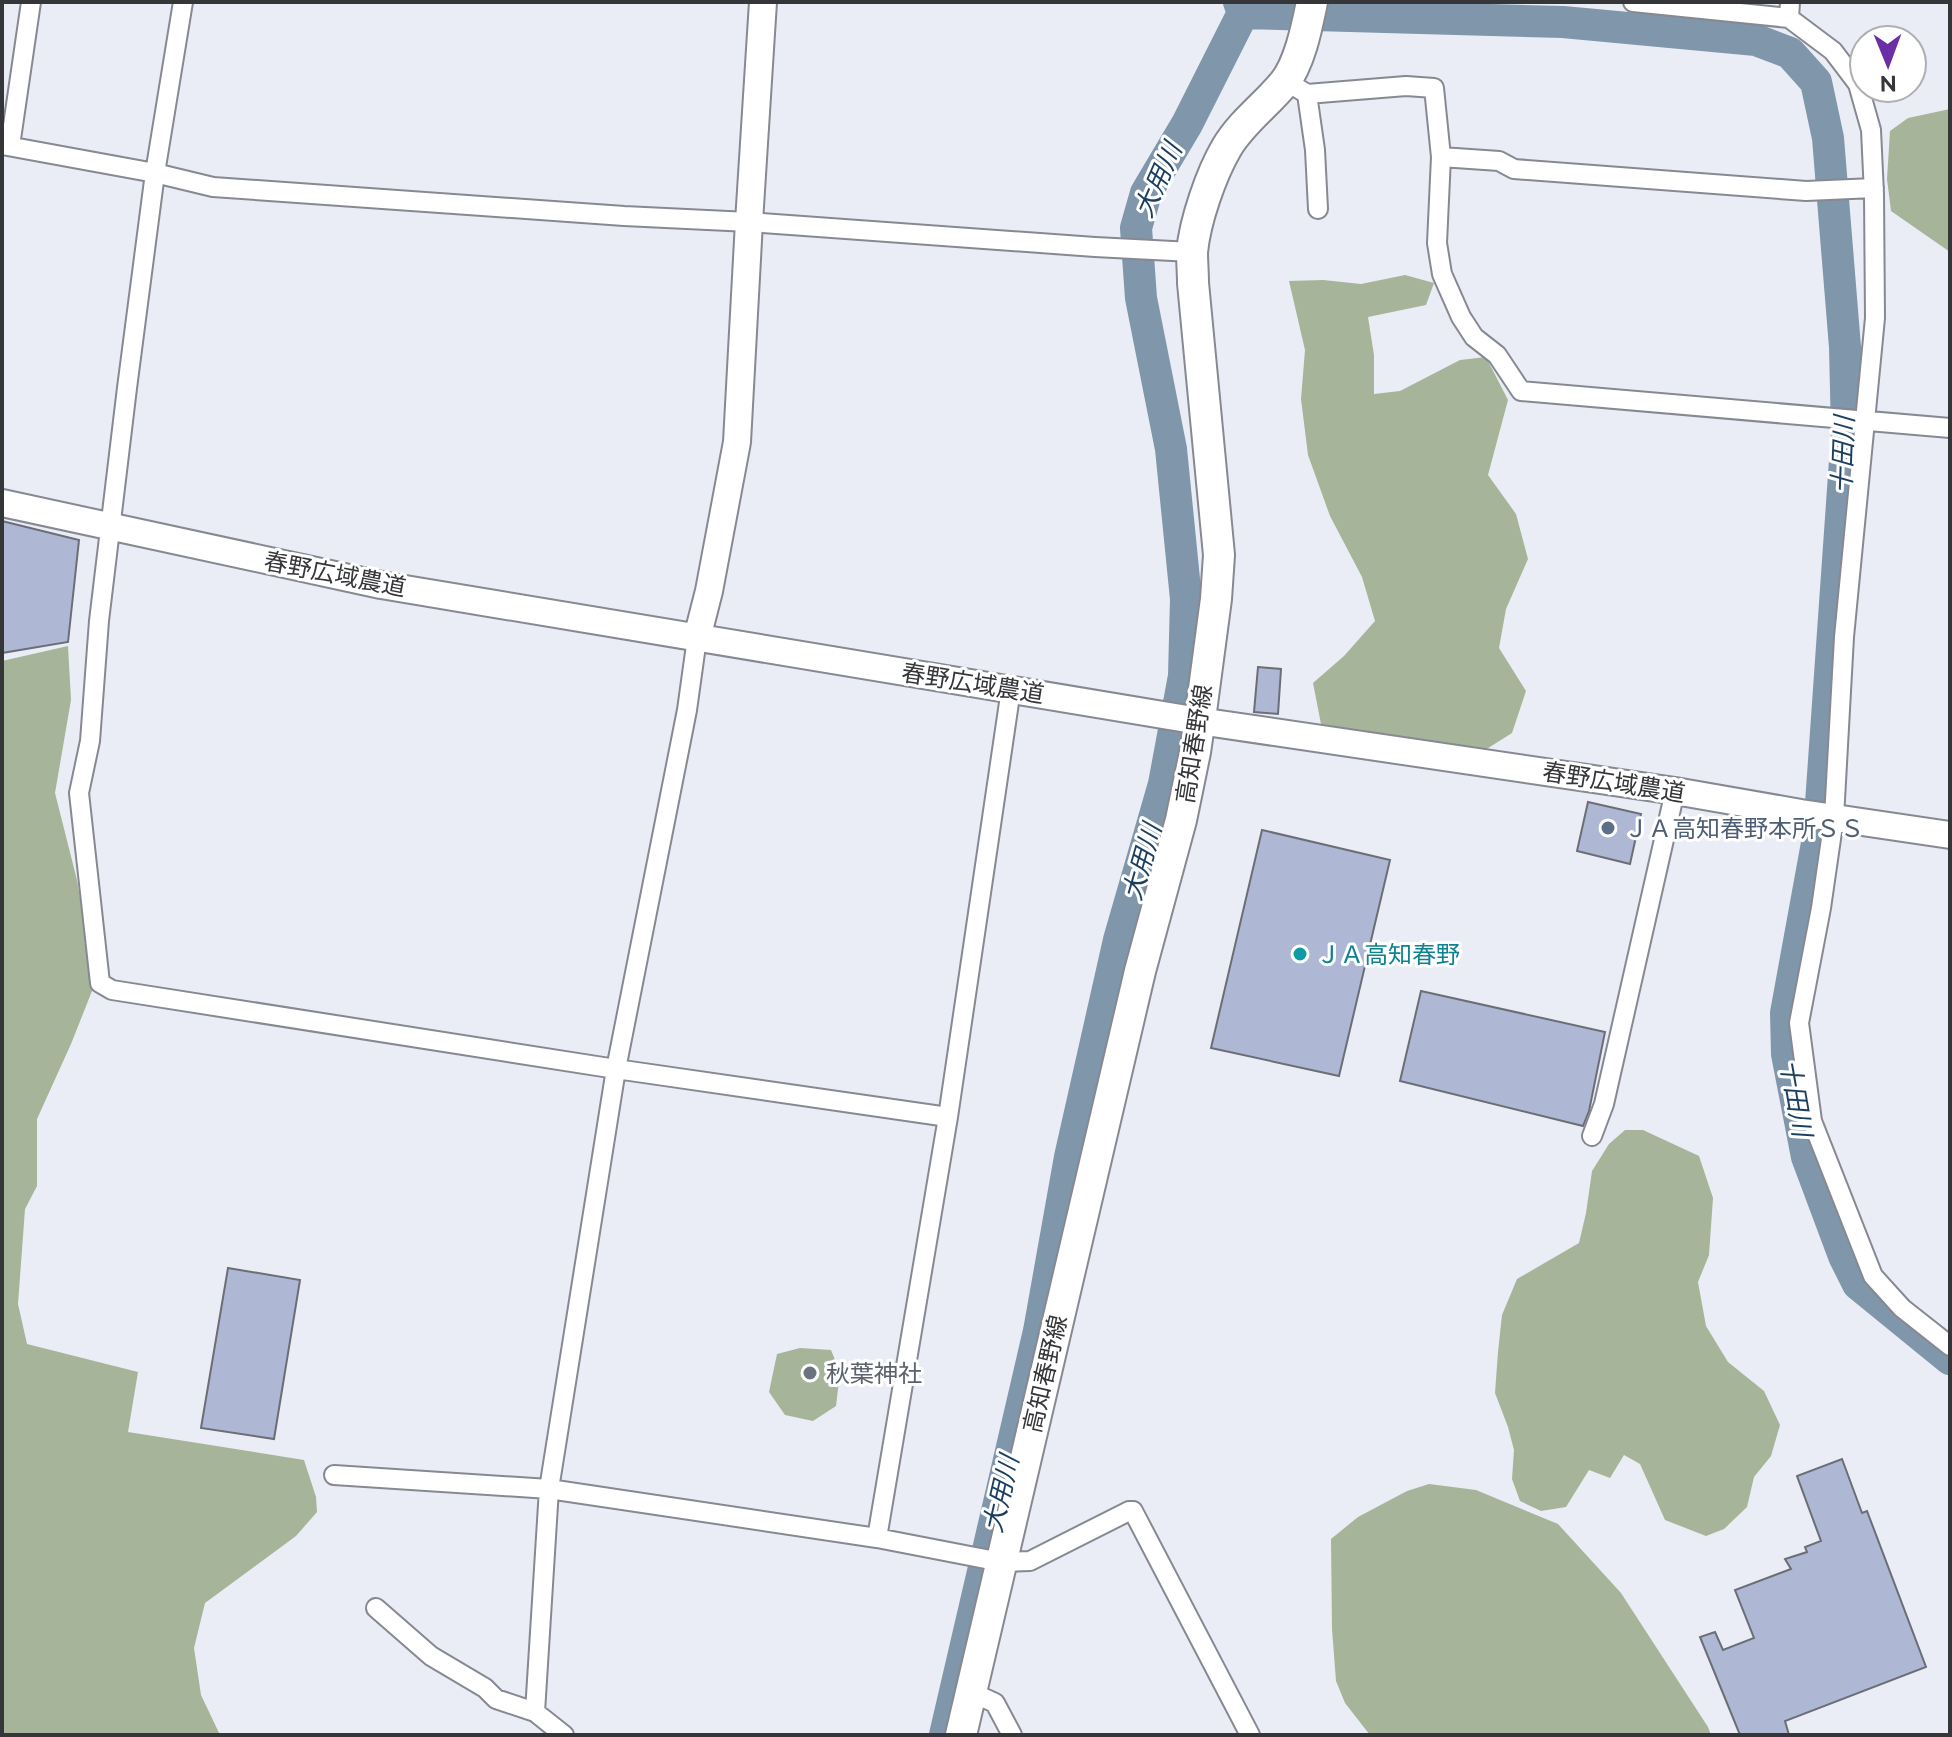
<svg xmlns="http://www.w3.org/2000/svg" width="1952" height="1737" font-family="Raleway,'Noto Sans JP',sans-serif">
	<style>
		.forest { fill: #a6b49a }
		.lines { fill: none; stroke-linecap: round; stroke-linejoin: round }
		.river { stroke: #8096ab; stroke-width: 32 }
		.building { fill: #aeb8d4; stroke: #6b6e76; stroke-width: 2 }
		.street-casing { stroke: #868991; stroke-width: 22 }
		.secondary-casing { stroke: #868991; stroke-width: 30 }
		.primary-casing { stroke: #868991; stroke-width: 34 }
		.street { stroke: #fff; stroke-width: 18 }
		.secondary { stroke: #fff; stroke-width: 26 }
		.primary { stroke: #fff; stroke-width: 30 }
		.service-dot { fill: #5c6f8a; stroke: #fff; stroke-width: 3 }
		.culture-dot { fill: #0f9aa8; stroke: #fff; stroke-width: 3 }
		.worship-dot { fill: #6b7280; stroke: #fff; stroke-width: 3 }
		.labels { text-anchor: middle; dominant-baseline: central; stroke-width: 6; stroke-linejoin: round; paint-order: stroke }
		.street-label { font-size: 24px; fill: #353639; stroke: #fff }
		.service-label { font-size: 24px; fill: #4e5e75; stroke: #fff; text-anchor: start }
		.culture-label { font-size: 24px; fill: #0d838f; stroke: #fff; text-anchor: start }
		.worship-label { font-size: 24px; fill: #5b616d; stroke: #fff; text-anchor: start }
		.water-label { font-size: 26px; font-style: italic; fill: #193e5f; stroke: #fff }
	</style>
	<rect width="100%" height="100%" fill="#eaedf6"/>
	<!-- forest -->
	<path class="forest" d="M1950,109V252L1891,211L1887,179L1890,131L1908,118Z
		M1405,275L1434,283L1426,305L1368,317L1374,355V394L1400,391L1460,360L1486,357L1508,400L1488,475L1516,514L1528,559L1506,609L1499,648L1526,691L1512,733L1485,750L1385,737L1321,724L1313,683L1344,656L1375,621L1362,577L1330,516L1308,455L1301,399L1305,350L1289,281L1323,280L1361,284Z
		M68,646L71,700L55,793L77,880L94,986L71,1044L37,1119V1186L25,1209L18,1304L27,1344L138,1372L128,1432L304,1460L316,1497L317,1512L296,1536L205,1603L194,1648L201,1695L220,1735H2V661Z
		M1625,1130H1643L1699,1156L1713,1198L1709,1255L1698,1282L1706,1326L1728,1362L1764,1391L1780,1425L1771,1456L1754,1477L1747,1507L1724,1529L1706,1536L1665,1520L1640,1464L1624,1455L1610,1478L1589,1470L1566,1507L1541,1511L1520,1501L1512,1479L1514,1450L1508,1427L1495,1393L1498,1352L1502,1315L1517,1279L1579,1243L1586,1213L1592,1171L1609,1144Z
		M800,1348L831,1350L840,1372L836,1406L813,1421L785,1415L769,1392L777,1354Z
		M1429,1484L1476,1490L1558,1524L1621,1593L1708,1727L1711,1735H1370L1345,1703L1336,1681L1332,1629L1331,1539L1358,1517L1407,1491Z"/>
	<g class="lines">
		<!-- river -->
		<path class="river" d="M1243,13L1563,22L1756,40L1790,53L1816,82L1828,138L1845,347L1847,432L1819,832L1786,1013L1787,1054L1807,1157L1844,1256L1858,1284L1950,1359
			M945,1735L1039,1331L1070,1157L1119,940L1164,784L1184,676L1186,599L1171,449L1141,298L1136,228L1146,193L1187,124L1243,13L1239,2"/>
	</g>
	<!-- building -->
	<path class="building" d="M2,521L79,540L68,642L2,653Z
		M1258,667L1281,669L1278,714L1254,712Z
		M1588,802L1641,814L1630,864L1577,851Z
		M1262,830L1390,860L1339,1076L1211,1048Z
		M1421,991L1605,1032L1589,1111L1583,1126L1400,1081Z
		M228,1268L300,1280L274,1439L201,1428Z
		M1842,1459L1862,1513L1867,1511L1926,1667L1785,1721L1789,1735H1740L1700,1637L1715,1632L1723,1650L1754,1638L1735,1590L1791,1569L1785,1559L1807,1552L1805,1547L1821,1541L1797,1476Z"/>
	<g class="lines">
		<!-- street casing -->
		<g class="street-casing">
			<path id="street" d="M183,2L155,173L127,388L99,621L90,741L79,793L100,983L112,990L616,1069L948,1117
				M1633,2L1789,18
				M1790,2L1789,18L1833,51L1858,84L1871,130L1874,194L1875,318L1844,637L1834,818L1821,908L1799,1023L1812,1121L1873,1276L1902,1308L1950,1346
				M1286,81L1307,94L1406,86L1434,88L1441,157L1437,243L1442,274L1461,317L1474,337L1497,355L1521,391L1950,428
				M1307,94L1315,150L1318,209
				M2,145L155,173L213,187L624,216L749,222L1095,247L1192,252
				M10,146L31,2
				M1441,157L1499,161L1514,169L1806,191L1874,188
				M1592,1136L1604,1104L1675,791
				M334,1475L549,1489L877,1538L1001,1562L1030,1561L1129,1511H1133L1250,1735
				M877,1538L948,1117L1011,689
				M376,1608L431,1656L485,1688L496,1699L535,1712
				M971,1692L995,1703L1012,1735
				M564,1735L535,1712L549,1489L616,1069L687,710L697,638"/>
		</g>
		<!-- secondary casing -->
		<g class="secondary-casing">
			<path id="secondary" d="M2,503L381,585L1199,721L1675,791L1801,813L1950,835
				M697,638L709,591L737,442L749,222L763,2"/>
		</g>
		<!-- primary casing -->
		<g class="primary-casing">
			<path id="primary" d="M961,1735L1140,971L1181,820L1195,752L1202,704L1216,599L1219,555L1193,283C1193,273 1192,262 1192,252C1195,221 1211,174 1227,147C1242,122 1266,105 1284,83C1300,63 1307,26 1312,2"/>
		</g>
		<!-- street -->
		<use href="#street" class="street"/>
		<!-- secondary -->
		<use href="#secondary" class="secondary"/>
		<!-- primary -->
		<use href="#primary" class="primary"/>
	</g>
	<!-- markers -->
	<circle class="service-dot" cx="1608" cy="828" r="8"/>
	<circle class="culture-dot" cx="1300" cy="954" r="8"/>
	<circle class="worship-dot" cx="810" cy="1373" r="8"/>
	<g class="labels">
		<!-- street labels -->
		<g class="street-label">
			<text transform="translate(335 574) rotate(11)">春野広域農道</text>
			<text transform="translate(973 683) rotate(9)">春野広域農道</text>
			<text transform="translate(1194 744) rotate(-81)">高知春野線</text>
			<text transform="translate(1614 782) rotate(9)">春野広域農道</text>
			<text transform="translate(1045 1374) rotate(-77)">高知春野線</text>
		</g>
		<!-- service labels -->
		<g class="service-label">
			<text x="1624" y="828">ＪＡ高知春野本所ＳＳ</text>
		</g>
		<!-- culture labels -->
		<g class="culture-label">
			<text x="1316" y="954">ＪＡ高知春野</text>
		</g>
		<!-- worship labels -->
		<g class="worship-label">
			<text x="826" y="1373">秋葉神社</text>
		</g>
		<!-- water labels -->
		<g class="water-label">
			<text transform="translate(1158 180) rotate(-66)">大用川</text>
			<text transform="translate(1843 455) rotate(-88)">十田川</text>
			<text transform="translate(1142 862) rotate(-74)">大用川</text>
			<text transform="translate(1796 1098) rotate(80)">十田川</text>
			<text transform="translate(1001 1494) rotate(-77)">大用川</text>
		</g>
	</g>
	<!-- border -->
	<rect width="1952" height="1737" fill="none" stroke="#353639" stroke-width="8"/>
	<!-- north arrow -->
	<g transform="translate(1888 64) rotate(179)"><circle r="38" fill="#ffffff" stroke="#aeafb0" stroke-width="2"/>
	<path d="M0-6L14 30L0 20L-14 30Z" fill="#6a2fa6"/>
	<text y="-12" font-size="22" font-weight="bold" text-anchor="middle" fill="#353639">N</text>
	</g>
</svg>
